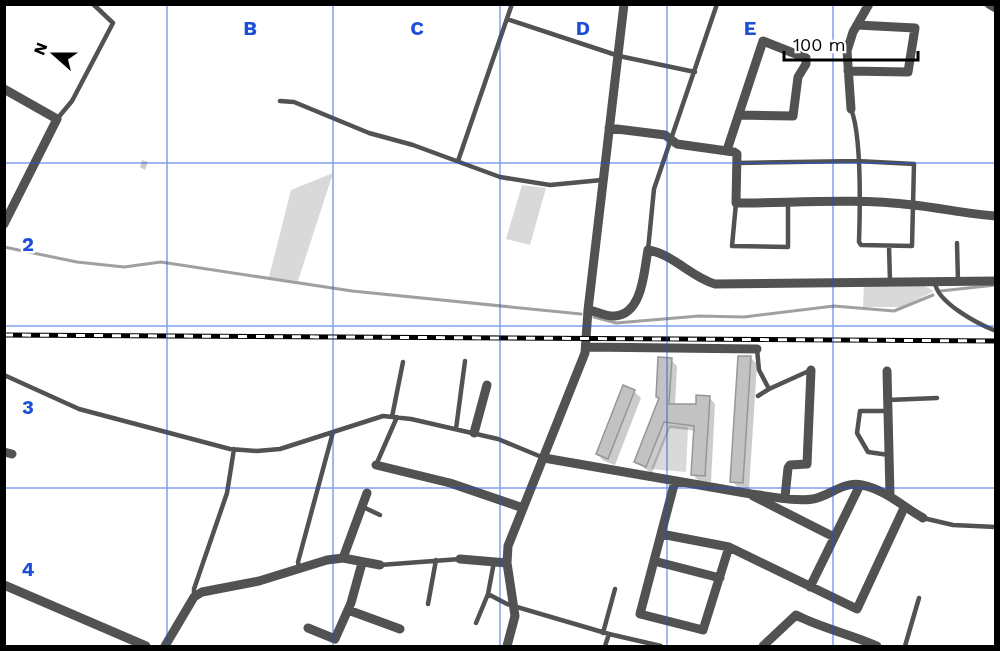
<svg xmlns="http://www.w3.org/2000/svg" width="1000" height="651" font-family="'Work Sans',sans-serif">
	<style>
		.green { fill: #d9d9d9 }
		.shadow { fill: #0003 }
		.lines { fill: none; stroke-linecap: round; stroke-linejoin: round }
		.stream { stroke: #a0a0a0; stroke-width: 3 }
		.building { fill: #c2c2c2; stroke: #969696; stroke-width: 1.5 }
		.lane { stroke: #525252; stroke-width: 4.5 }
		.street { stroke: #525252; stroke-width: 9 }
		.rail-casing { stroke: #000; stroke-width: 5 }
		.rail { stroke: #fff; stroke-width: 3; stroke-dasharray: 9; stroke-linecap: butt }
		.grid { fill: none; stroke: #1d4ed8; stroke-width: 1.5; stroke-opacity: 0.55 }
		.grid-label { font-size: 20px; text-anchor: middle; font-weight: bold; fill: #1d4ed8; stroke: #fff; stroke-width: 5; stroke-linejoin: round; paint-order: stroke }
	</style>
	<rect width="100%" height="100%" fill="#fff"/>
	<!-- green -->
	<path class="green" d="M333,173L298,281L269,277L291,190Z
		M522,185L546,188L530,245L506,239Z
		M864,284L923,285L934,291L902,307H863Z
		M669,425L688,427L686,472L651,469Z"/>
	<!-- shadow -->
	<path class="shadow" d="M142,160L148,162L145,170L140,167Z
		M750,357L757,364L749,489L738,488L732,481Z
		M671,360L677,366L675,406H697L709,397L715,404L711,482L699,481L693,475L696,431L670,428L652,473L635,462L660,400L657,397Z
		M634,391L641,398L615,465L604,461L597,454Z"/>
	<g class="lines">
		<!-- stream -->
		<path class="stream" d="M4,247L77,262L124,267L161,262L352,291L581,314
			M940,291L996,285
			M594,317L616,323L699,316L744,317L834,306L894,311L933,295"/>
	</g>
	<!-- building -->
	<path class="building" d="M738,356H751L743,483L730,482Z
		M658,357L672,358L669,404H696V395L710,396L705,476L691,475L694,426L664,422L646,467L634,462L659,398L656,397Z
		M623,385L635,390L608,459L596,454Z"/>
	<g class="lines">
		<!-- lane -->
		<path class="lane" d="M507,19L619,56L695,72
			M280,101L294,102L369,133L413,145L500,177L550,185L602,180
			M57,119L72,101L113,23L93,4
			M458,161L512,4
			M737,163L857,161L914,164L912,246L861,245L859,242C860,211 862,136 851,109
			M736,203L732,246L788,247V203
			M957,243L958,282
			M889,246L890,281
			M648,250L654,189L717,4
			M935,282C936,302 978,324 996,331
			M757,349L759,370L769,389L811,370
			M4,375L79,409L230,449L257,451L280,449L383,416L411,419L498,439L544,458
			M758,396L769,389
			M888,400L937,398
			M887,411H860L857,433L868,452L889,455
			M392,417L403,362
			M456,429L465,361
			M376,465L397,417
			M363,507L380,515
			M923,518L953,525L996,527
			M380,565L460,559
			M299,567L298,562L333,432
			M488,594L507,604L609,634L661,646
			M194,597V589L227,493L234,449
			M428,604L436,560
			M476,623L488,594L494,562
			M603,633L615,589
			M605,646L609,634
			M905,646L919,598"/>
		<!-- street -->
		<path class="street" d="M989,4L996,8
			M848,71L908,72L915,28L857,25
			M4,89L57,119L4,224
			M851,109L847,51L853,32L869,4
			M609,128L665,135L677,144L734,152L737,154L736,203C794,203 854,198 913,205C941,208 967,214 996,216
			M727,150L763,41L806,58V64L798,77L793,116L739,115
			M588,310C597,311 606,317 615,316C643,314 644,270 648,250C673,254 691,277 715,284L996,281
			M586,347L757,349
			M887,371L890,495
			M474,433L487,385
			M4,452L12,454
			M544,458L751,494C770,496 794,502 813,499C830,496 843,481 862,485C886,490 902,506 923,518
			M376,465L450,483L523,508
			M675,481L640,614L703,630L729,547
			M753,496L834,537
			M785,497L788,468L790,465L807,464L811,370
			M661,534L729,547L857,609L904,508
			M343,558L367,493
			M460,559L507,563
			M654,561L720,578
			M4,585L146,646
			M810,587L860,485
			M348,610L400,629
			M308,628L335,639L351,603L362,563
			M165,646L194,597L202,592L259,581L327,560L343,558L380,565
			M507,646L515,616L507,563L508,546L585,353L588,310L624,4
			M763,646L796,615C821,628 850,634 877,646"/>
		<!-- rail casing -->
		<g class="rail-casing">
			<path id="rail" d="M4,335L996,341"/>
		</g>
		<!-- rail -->
		<use href="#rail" class="rail"/>
	</g>
	<!-- grid -->
	<path class="grid" d="M167,4V646M333,4V646M500,4V646M667,4V646M833,4V646M4,163H996M4,326H996M4,488H996"/>
	<g class="grid-label">
		<text x="250" y="35">B</text>
		<text x="417" y="35">C</text>
		<text x="583" y="35">D</text>
		<text x="750" y="35">E</text>
		<text x="28" y="251">2</text>
		<text x="28" y="414">3</text>
		<text x="28" y="576">4</text>
	</g>
	<!-- border -->
	<rect width="1000" height="651" fill="none" stroke="#000000" stroke-width="12"/>
	<!-- north arrow -->
	<g transform="translate(54 54) rotate(291)" stroke="#ffffff" stroke-width="4.5" paint-order="stroke">
	<path d="M0-4.5L10 22L0 15L-10 22Z" fill="#000000"/>
	<text y="-9" font-size="16" font-weight="bold" text-anchor="middle" fill="#000000">N</text>
	</g>
	<!-- scale -->
	<path d="M784 51v9h134v-9" fill="none" stroke="#000000" stroke-width="3"/>
	<text x="793" y="51" font-size="18" fill="#000000" stroke="#ffffff" stroke-width="4.5" paint-order="stroke">100 m</text>
</svg>
